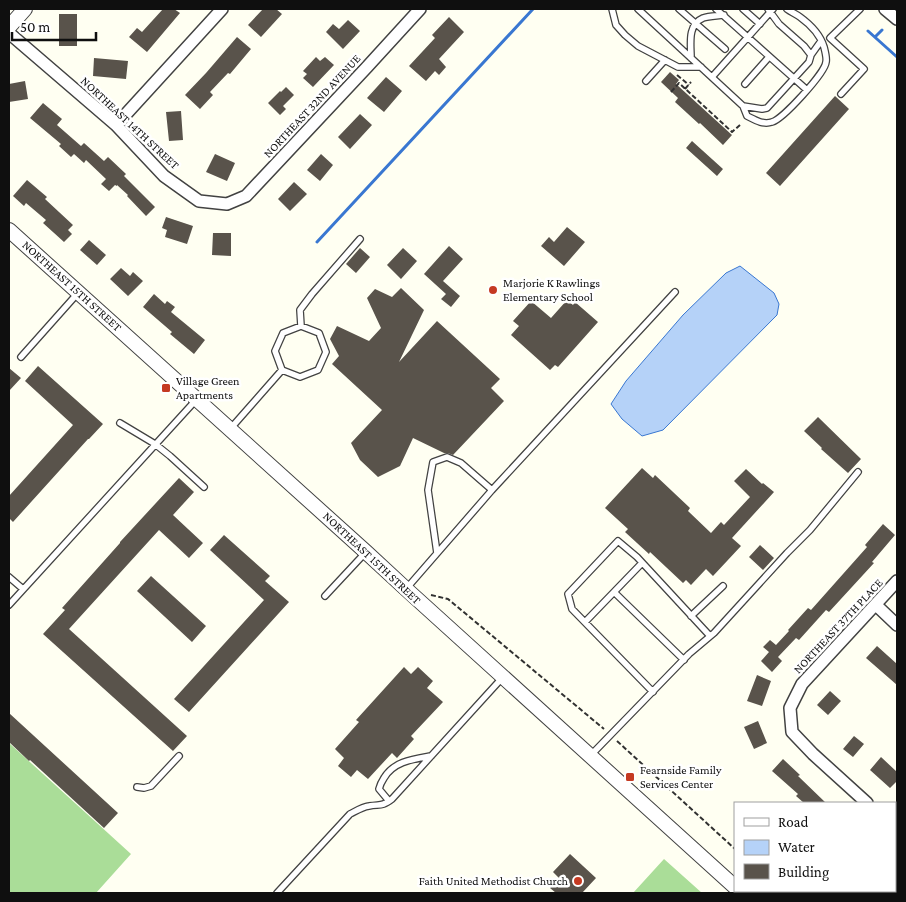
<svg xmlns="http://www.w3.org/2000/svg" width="906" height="902" font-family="'Crimson Pro',serif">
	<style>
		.forest { fill: #aadd98 }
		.water { fill: #b5d2f8; stroke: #3977d1 }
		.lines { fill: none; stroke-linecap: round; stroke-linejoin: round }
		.stream { stroke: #3977d1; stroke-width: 3 }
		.building { fill: #59534b }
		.service-casing { stroke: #424242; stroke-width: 8 }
		.minor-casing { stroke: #424242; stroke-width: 14 }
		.tertiary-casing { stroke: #424242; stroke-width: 16 }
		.path { stroke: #313131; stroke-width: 2; stroke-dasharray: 5 2.5; stroke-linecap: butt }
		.service { stroke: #fff; stroke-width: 5.5 }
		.minor { stroke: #fff; stroke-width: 11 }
		.tertiary { stroke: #fff; stroke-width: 14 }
		.poi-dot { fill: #c53a22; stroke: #fff; stroke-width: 2 }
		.labels { text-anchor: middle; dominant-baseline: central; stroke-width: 5; stroke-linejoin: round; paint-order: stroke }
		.street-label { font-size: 12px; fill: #0f0f0f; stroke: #fff }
		.poi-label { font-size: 12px; fill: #0f0f0f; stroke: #fff; text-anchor: start }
	</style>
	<rect width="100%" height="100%" fill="#fffff2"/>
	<!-- forest -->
	<path class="forest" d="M9,743L131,854L96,893H9Z
		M664,859L702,893H633Z"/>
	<!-- water -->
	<path class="water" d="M740,266L774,293L779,304L777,315L663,430L642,436L622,419L611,404L626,381L683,315L726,273Z"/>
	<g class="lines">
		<!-- stream -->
		<path class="stream" d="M868,31L897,57
			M875,37L882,30
			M317,242L533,9"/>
	</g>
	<!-- building -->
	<path class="building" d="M163,9H174L180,13L147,52L129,37L137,28L142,32Z
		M263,9H276L282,14L261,37L248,25Z
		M59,14H77V46H59Z
		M449,17L464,32L439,59L446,67L439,75L435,71L426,81L409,66L435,38L432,35Z
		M348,20L360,31L343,49L326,32L333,24L339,29Z
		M237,37L251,49L230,74L228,73L210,92L213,95L200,109L185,95L206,73Z
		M316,57L320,61L325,57L334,65L313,87L303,78L307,74L303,71Z
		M94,58L128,61L126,79L93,76Z
		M670,72L679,80L676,84L732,135L723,145L700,123L699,124L675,102L678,98L661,82Z
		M386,77L402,91L384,112L367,98Z
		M25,81L28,99L9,102V84Z
		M286,87L294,95L283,106L286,109L280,115L268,103L280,91L281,92Z
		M835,96L849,109L780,186L766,173Z
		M43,103L62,119L57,125L81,146L84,143L104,161L108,157L126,174L124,176L155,207L146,216L127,196L128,195L117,185V186L115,185L109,191L101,184L106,179L86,160L84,163L74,154L71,157L59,146L61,144L30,118Z
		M181,111L183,140L169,141L166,112Z
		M360,114L372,125L350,149L338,137Z
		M692,141L723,169L717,176L686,148Z
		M215,154L235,163L227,181L206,172Z
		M321,154L333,165L320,181L307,170Z
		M27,180L47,197L45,199L73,225L68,230L72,234L64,242L43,223L46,220L26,203L24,206L13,196Z
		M294,182L307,194L290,211L278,199Z
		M166,217L193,226L187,244L165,237L167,230L162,228Z
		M567,227L585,242L564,266L541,246L549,237L554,242Z
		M213,233H231V256L212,255Z
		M89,240L106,255L97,265L80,250Z
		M449,246L463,259L443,281L460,296L451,307L441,299L446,294L424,274Z
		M360,248L370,257L356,273L346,264Z
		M403,248L417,261L401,279L387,265Z
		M121,268L130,276L133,272L143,281L128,296L110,279Z
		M401,288L424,310L399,362L437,321L500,379L491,388L504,401L453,455L448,453H444L413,438L400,466L378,477L360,460L351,443L382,410L332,364L339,356L330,339L337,326L369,341L381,328L367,298L375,289L392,297Z
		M154,294L165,304L167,301L175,307L171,312L205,340L194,354L170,334L172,332L143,307Z
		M567,300L573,305L575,302L598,322L558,367L555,365L550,370L511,335L519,326L513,321L531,301L551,318Z
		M38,366L103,424L89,439H88L13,522L9,518V496L73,425L25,381Z
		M9,368L21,378L9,391Z
		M818,417L861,459L848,473L821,449L822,448L804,431Z
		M642,468L653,478L655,475L690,508L688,511L711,533L721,522L724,525L750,497L734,481L746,469L762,484L763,483L774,492L732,538L741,546L713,576L706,569L691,585L686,580L683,583L650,552L649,554L625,532L628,529L605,508Z
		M179,478L194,492L173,515L203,543L189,558L159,530L69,629L187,736L173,751L43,634L65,610L62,608L120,543V542Z
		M883,524L895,535L872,562L874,563L829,612L826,610L799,640L796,638L778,657L782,661L772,672L761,661L769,652L763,647L770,640L776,645L789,631L788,630L808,608L811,610L867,547L865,545Z
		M224,535L270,576L265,581L289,602L189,712L174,699L264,600L210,550Z
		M760,545L774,558L763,570L749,557Z
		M151,576L206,626L192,642L137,591Z
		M877,646L897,664V685L866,658Z
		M404,667L411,674L418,667L433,681L427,688L443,702L411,736L414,739L397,758L392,753L368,779L357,770L351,777L338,766L344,758L335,749L359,722L356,720Z
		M757,675L771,681L762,706L747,701Z
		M830,691L841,701L828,715L817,705Z
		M9,713L118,813L104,828L30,760L29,761L9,742Z
		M758,721L767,743L754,749L744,727Z
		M854,736L864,744L853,757L843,749Z
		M881,757L897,772V781L890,788L870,770Z
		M783,759L800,775L798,776L826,803H804L796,796L798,794L772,771Z
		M570,854L596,878L582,893H556L550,888L559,878L553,872Z"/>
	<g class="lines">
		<!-- service casing -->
		<g class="service-casing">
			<path id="service" d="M612,9L616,25L625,35L638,46L678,67H701
				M638,9L743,106L747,116C755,120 763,125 772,122C783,119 825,73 826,62C827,58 825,51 824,47C820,34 811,25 800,17C796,14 791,12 787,9
				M679,9L725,49
				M716,9L807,90
				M743,9L760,24
				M768,9L779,24L804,46L811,55
				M691,58C691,44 687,25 703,18C709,16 717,16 724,15
				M712,77L773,9
				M646,81L665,60
				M745,84L769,57
				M841,94L864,69L830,38L860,9
				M743,106L762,109L767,108L809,62L811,55L821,41
				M301,326L319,333L326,352L318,370L300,377L282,370L275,351L283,333Z
				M301,326L300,310L312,294L360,239
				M21,357L78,293
				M120,423L155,444L170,456L204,487
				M231,428L282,370
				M437,553L428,490L433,462L447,457L461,463L492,490
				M9,577L23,589
				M406,589L492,490L675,292
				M614,592L684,660
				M325,596L366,552
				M9,605L196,400
				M691,616L723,586
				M585,622L642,563
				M653,692L572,609L568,594L618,541L637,557L710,636
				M590,756L689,654L714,633L787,553L810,530L858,472
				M137,787L144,788L151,786L179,756
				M389,801L379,789C380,785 382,781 384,778C394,761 414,759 431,756
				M277,893L350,814C356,811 362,807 369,806C381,804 381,807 392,799L503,677"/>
		</g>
		<!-- minor casing -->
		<g class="minor-casing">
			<path id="minor" d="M885,9L897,19
				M9,33L116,125L164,176L199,201L227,204L246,196L367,67L420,9
				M116,125L222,9
				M876,605L897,625
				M867,803L813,754L792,732L790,708L802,684L897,581"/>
		</g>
		<!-- tertiary casing -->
		<g class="tertiary-casing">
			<path id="tertiary" d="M9,27L25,9
				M9,230L366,552L406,589L735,887"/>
		</g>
		<!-- path -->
		<path class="path" d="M677,75L689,85
			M685,89L691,82
			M671,92L679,83L732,132L740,125
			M431,595L448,599L604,729
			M617,741L735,849
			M780,891L783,893"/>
		<!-- service -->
		<use href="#service" class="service"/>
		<!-- minor -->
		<use href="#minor" class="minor"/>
		<!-- tertiary -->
		<use href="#tertiary" class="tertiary"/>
	</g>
	<!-- markers -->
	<g class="poi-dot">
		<circle cx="493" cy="290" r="5"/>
		<rect x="161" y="383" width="10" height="10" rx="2.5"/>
		<rect x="625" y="772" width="10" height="10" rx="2.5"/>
		<circle cx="578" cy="881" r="5"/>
	</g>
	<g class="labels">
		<!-- street labels -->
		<g class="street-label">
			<text transform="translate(312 106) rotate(-47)">NORTHEAST 32ND AVENUE</text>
			<text transform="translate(130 123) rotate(43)">NORTHEAST 14TH STREET</text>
			<text transform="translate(72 286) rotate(42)">NORTHEAST 15TH STREET</text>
			<text transform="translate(372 558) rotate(43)">NORTHEAST 15TH STREET</text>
			<text transform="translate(838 626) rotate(-47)">NORTHEAST 37TH PLACE</text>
		</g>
		<!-- poi labels -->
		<g class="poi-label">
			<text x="503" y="283">Marjorie K Rawlings<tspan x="503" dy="14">Elementary School</tspan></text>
			<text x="176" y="381">Village Green<tspan x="176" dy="14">Apartments</tspan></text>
			<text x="640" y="770">Fearnside Family<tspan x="640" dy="14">Services Center</tspan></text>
			<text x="568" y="881" text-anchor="end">Faith United Methodist Church</text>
		</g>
	</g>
	<!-- border -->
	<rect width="906" height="902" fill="none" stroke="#0f0f0f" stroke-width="20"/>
	<!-- legend -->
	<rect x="734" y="802" width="162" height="90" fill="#ffffff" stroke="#9f9f9f"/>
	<rect x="744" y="818" width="25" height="8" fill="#ffffff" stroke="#9f9f9f"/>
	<text x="778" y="827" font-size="15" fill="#0f0f0f">Road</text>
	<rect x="744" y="840" width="25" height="15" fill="#b5d2f8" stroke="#9f9f9f"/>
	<text x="778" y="852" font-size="15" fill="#0f0f0f">Water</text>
	<rect x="744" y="864" width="25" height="15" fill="#59534b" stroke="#9f9f9f"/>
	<text x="778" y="877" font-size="15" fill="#0f0f0f">Building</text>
	<!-- scale -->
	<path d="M12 32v8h84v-8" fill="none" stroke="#0f0f0f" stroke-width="2.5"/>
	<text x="20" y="32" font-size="15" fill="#0f0f0f" stroke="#ffffff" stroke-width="4" paint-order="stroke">50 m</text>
</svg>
